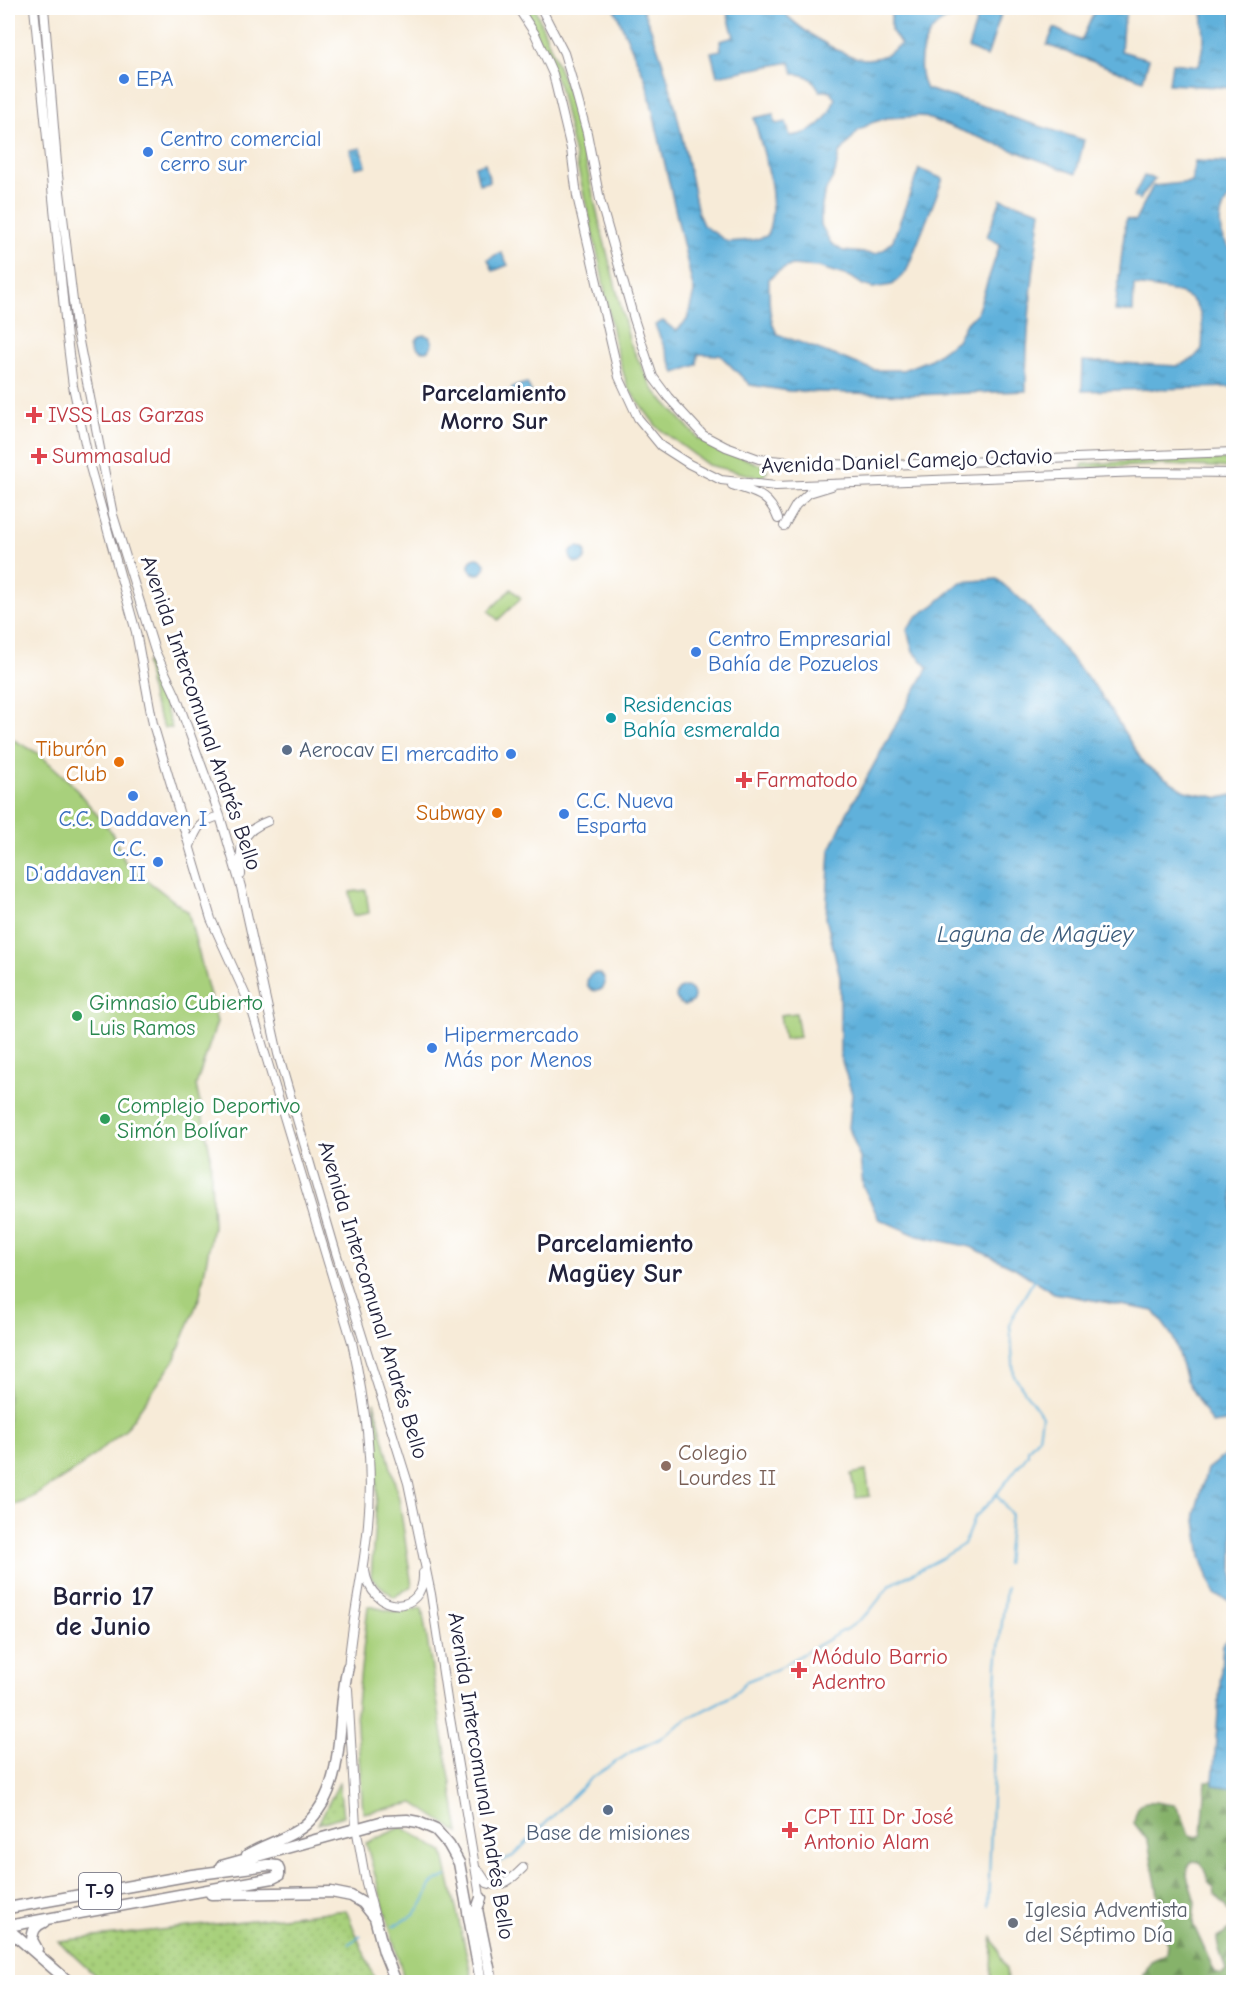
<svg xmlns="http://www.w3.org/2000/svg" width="1241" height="1990" font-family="'Comic Neue',sans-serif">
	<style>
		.grass { fill: url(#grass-dots); stroke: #65795b; stroke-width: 1.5 }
		.forest { fill: url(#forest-firs); stroke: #546a53; stroke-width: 1.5 }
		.park { fill: #a8d07b; stroke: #65795b; stroke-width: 1.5 }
		.water { fill: url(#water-ripples); stroke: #416a8b; stroke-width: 1.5 }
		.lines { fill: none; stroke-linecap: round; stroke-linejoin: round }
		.stream { stroke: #60b1db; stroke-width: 2 }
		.secondary-casing { stroke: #8c868a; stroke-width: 10 }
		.trunk-casing { stroke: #8c868a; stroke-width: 13 }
		.secondary { stroke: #fff; stroke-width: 8 }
		.trunk { stroke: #fff; stroke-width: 10 }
		.shop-dot { fill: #3f7fe0; stroke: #fff; stroke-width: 2 }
		.health-dot { fill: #e0444e; stroke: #fff; stroke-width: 2 }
		.culture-dot { fill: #0f9aa8; stroke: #fff; stroke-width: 2 }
		.service-dot { fill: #5c6f8a; stroke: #fff; stroke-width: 2 }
		.food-dot { fill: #e8710a; stroke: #fff; stroke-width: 2 }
		.leisure-dot { fill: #2e9e5b; stroke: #fff; stroke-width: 2 }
		.education-dot { fill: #8d6e63; stroke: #fff; stroke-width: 2 }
		.worship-dot { fill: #6b7280; stroke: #fff; stroke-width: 2 }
		.labels { text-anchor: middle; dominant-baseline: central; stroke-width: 6; stroke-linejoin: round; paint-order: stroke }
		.shield { fill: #fff; stroke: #646476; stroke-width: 1.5 }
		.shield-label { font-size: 21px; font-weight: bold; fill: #22223b }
		.shop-label { font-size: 22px; fill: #366cbe; stroke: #fff; text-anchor: start }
		.health-label { font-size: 22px; fill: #be3a42; stroke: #fff; text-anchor: start }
		.street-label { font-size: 22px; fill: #22223b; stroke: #fff }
		.culture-label { font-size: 22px; fill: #0d838f; stroke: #fff; text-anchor: start }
		.food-label { font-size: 22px; fill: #c56008; stroke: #fff; text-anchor: end }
		.service-label { font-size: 22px; fill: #4e5e75; stroke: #fff; text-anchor: start }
		.leisure-label { font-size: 22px; fill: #27864d; stroke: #fff; text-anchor: start }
		.education-label { font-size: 22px; fill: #785e54; stroke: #fff; text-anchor: start }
		.worship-label { font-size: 22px; fill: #5b616d; stroke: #fff; text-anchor: start }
		.neighbourhood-label { font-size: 24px; font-weight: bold; fill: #22223b; stroke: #fff }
		.water-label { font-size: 24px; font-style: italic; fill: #3b5b7b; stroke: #fff }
		.quarter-label { font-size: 26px; font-weight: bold; fill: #22223b; stroke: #fff }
	</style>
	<defs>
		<pattern id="grass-dots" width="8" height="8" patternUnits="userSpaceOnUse" patternTransform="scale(1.5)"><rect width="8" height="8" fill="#a8d07b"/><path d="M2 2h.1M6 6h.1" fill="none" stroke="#90b26b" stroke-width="1.8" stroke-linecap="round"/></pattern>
		<pattern id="forest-firs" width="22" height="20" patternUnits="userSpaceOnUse" patternTransform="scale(1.5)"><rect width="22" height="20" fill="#86b26b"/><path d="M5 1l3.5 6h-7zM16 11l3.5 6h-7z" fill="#6d9059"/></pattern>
		<pattern id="water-ripples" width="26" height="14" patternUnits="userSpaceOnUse" patternTransform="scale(1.5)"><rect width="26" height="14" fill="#60b1db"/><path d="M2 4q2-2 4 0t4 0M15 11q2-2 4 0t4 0" fill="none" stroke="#4f90b3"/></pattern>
	</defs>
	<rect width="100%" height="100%" fill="#fff"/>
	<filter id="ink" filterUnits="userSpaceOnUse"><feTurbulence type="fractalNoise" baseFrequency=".0167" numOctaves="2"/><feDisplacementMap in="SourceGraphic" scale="12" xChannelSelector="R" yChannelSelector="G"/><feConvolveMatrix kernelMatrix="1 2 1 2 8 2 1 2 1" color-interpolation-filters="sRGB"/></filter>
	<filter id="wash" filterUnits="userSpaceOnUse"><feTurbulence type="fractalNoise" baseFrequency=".008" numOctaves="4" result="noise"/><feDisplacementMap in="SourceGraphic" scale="24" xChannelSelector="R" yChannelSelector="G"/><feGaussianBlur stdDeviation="1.35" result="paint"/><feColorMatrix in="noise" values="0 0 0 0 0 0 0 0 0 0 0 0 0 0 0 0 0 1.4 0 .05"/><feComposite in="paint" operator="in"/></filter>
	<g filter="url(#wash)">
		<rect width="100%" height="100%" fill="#f7ebd8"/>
		<!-- grass -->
		<path class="grass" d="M339,1783L343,1816L318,1824Z
			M346,1910L376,1982H102L58,1941Z"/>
		<!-- forest -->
		<path class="forest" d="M1206,1781H1220L1233,1785V1920L1225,1906L1215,1895L1214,1888L1209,1883L1204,1868L1200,1862L1193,1861L1188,1867L1187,1875L1195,1902L1193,1924L1215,1972L1221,1975L1226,1971C1224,1959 1217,1950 1217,1938L1229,1931L1233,1926V1982L1207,1981L1143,1982L1144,1974L1151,1961L1166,1954L1167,1943L1148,1841L1134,1823C1138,1791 1154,1804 1175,1805L1183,1818L1189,1835L1196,1837L1202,1835Z"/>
		<!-- park -->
		<path class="park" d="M528,8H535L572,102L599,221L630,343L653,389L699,439L763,466L768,470L762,478L708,465L657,427L628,388L615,345L600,265L559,86L525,9Z
			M1159,460H1233V468L1169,465L1081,468L1083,464Z
			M511,589L521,598L498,620L489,611Z
			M150,661L172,728H164L152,700L146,663Z
			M8,737L38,753L71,783L112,833L126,864L188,912L217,1022L196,1085L210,1152L213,1226L200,1296L174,1361L125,1430L76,1470L26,1501L8,1507Z
			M366,890L369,913L353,916L350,892Z
			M796,1013L800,1037L784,1039L780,1015Z
			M374,1402L399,1499L412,1586L394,1597L371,1578L377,1493Z
			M866,1471L870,1496L856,1498L851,1474Z
			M368,1606L395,1612L422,1608L459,1833L414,1803L363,1813L356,1713Z
			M402,1827L443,1852L473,1982H406L404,1979L366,1843Z
			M992,1936L1006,1969L1007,1982H991Z"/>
		<!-- water -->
		<path class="water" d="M614,8H642C671,72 684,144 698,213L703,225L728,242L753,240L767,236C781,195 764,158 754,118L773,114L776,124L786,122L790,136C814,134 827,122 835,99L830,91H820C813,79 808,74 794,74L790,62L717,76L711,52L721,50L720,41L734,37L726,8H781C793,26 845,60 868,59C881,59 892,52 901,44L891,30V13L899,8H1003L987,57L968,48L978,17C971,17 961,16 954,17C923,25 913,64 926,89L1000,111L1007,116L1084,140L1076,174L922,116L887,118L871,123L858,131L839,154L835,173L824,194L821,212V225L831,243L843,251L875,254L885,249L893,240L919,169L943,179L906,272L892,285L873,288L863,285L851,277L818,267L792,265L779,271L769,279C769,299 768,316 777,334L874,370H903L931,359L957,340L965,325L977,313L1000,244L987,237L1001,199L1041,211C1033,271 1026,330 1026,391L913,395L789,391L750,385L720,355L698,354L697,365L675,373L655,325L663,321L676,331L687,320L694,292L646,81Z
			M1096,8H1128L1123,25L1121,51L1149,59L1143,80L1047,45L1054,28L1081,41Z
			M1202,8H1233V88L1169,84L1172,63L1199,66L1204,39Z
			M361,148L366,166L355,168L350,150Z
			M1195,161L1233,163V193C1217,210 1215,235 1233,252V297L1227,310L1229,338L1233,349V387L1082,391L1083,361L1178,366L1193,359L1202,349C1207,290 1183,292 1134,285L1133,312L1115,311L1126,219L1135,221L1153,186L1192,182Z
			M485,163L490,182L479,184L475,166Z
			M1144,176L1155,179L1139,200L1134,196Z
			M501,252L508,265L493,271L488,259Z
			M416 343a8 8 0 1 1 16 0a8 8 0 1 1-16 0Z
			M527,383L534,397L511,402L512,387Z
			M570 555a8 8 0 1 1 16 0a8 8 0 1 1-16 0Z
			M469 566a8 8 0 1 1 16 0a8 8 0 1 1-16 0Z
			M997,579L1025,603L1100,693L1144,764L1185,791L1220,798L1233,795V1421L1212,1424L1186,1380L1173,1337L1154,1311L1054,1293L1015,1268L971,1247L918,1236L879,1219L863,1186L860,1158L849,1128L852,1094L840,1055V977L826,918L830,850L847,813L928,667L913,651L907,630L916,617L934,605L961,582Z
			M587 982a9 9 0 1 1 18 0a9 9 0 1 1-18 0Z
			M676 996a9 9 0 1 1 18 0a9 9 0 1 1-18 0Z
			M1233,1455H1234L1233,1602L1215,1595L1201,1557L1195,1513L1207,1469L1224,1456Z
			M1230,1637H1234L1233,1788L1213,1785V1782L1223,1643Z"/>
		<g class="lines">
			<!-- stream -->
			<path class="stream" d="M996,1494L1011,1514L1006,1564
				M494,1864L513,1856L590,1779L631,1752L659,1739L689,1718L733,1695L747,1681L775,1670L853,1625L869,1612L890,1585L942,1558L964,1544L974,1518L991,1501L1028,1454V1449L1039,1437L1042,1416L1014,1376L1010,1325L1015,1312L1034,1280
				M988,1906L997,1665L1006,1588
				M393,1926C404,1922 417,1914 423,1903C432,1887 426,1884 447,1876
				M348,1944L361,1936"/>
		</g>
	</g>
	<g filter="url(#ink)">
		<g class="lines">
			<!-- secondary casing -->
			<g class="secondary-casing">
				<path id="secondary" d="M34,8L67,338L73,386L90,467L136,632L153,724L211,919L251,1007L352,1342C365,1402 374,1463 368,1524C364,1573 351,1622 348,1670
					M44,8L58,175L76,326L113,515L155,651L176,696L220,816L241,887L278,1054L334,1246L408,1483L431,1594L448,1706L481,1902
					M518,8L535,34L553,74L571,149L577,196L619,377L638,418L661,446L689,464L721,480L776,486L1141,472L1234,473
					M541,8L564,53L576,93L587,133L600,200L634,319L653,377L668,397L703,435L726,447L759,459L818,464L888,465L1234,452
					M732,485C755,493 769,494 778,519
					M784,526L796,505L809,493L832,486
					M190,846C197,827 200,821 220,816
					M241,875C240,847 239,832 268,821
					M365,1571C372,1616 425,1615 423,1573
					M348,1689L356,1827L366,1883L375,1917
					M479,1871L487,1883C502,1889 513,1878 523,1868"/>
			</g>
			<!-- trunk casing -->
			<g class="trunk-casing">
				<path id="trunk" d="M247,1855C265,1844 290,1838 305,1825C349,1786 335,1718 348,1667
					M221,1866L384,1821L407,1820L418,1822L436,1830L449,1845L459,1863L481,1982
					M211,1894L331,1892L351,1896L363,1903L375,1918L384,1952L396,1982
					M481,1898L477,1909L492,1982
					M8,1908L192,1875L268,1865L277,1866L279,1870V1875L273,1878L8,1926
					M8,1929L69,1982
					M37,1949L32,1940C33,1930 35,1926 44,1922
					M8,1981L9,1982"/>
			</g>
			<!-- secondary -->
			<use href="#secondary" class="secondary"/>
			<!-- trunk -->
			<use href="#trunk" class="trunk"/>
		</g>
	</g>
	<!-- markers -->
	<g class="shop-dot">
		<circle cx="124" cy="79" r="6"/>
		<circle cx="148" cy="152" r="6"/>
		<circle cx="696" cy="652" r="6"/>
		<circle cx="511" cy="754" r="6"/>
		<circle cx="133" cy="796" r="6"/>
		<circle cx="564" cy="814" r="6"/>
		<circle cx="158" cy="862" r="6"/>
		<circle cx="432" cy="1048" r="6"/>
	</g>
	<g class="health-dot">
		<path d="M31 406h6v6h6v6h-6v6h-6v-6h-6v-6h6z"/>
		<path d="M36 447h6v6h6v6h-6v6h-6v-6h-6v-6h6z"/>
		<path d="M741 771h6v6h6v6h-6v6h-6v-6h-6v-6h6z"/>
		<path d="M796 1661h6v6h6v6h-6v6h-6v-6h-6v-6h6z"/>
		<path d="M787 1821h6v6h6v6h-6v6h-6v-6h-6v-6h6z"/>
	</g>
	<circle class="culture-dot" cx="611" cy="718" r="6"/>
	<g class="service-dot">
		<circle cx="287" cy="750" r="6"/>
		<circle cx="608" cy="1810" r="6"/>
	</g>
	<g class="food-dot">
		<circle cx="119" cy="762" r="6"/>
		<circle cx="497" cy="813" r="6"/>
	</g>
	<g class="leisure-dot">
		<circle cx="77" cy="1016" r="6"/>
		<circle cx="105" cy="1119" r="6"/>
	</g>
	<circle class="education-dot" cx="666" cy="1466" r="6"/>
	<circle class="worship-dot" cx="1013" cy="1923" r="6"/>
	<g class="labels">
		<!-- shield labels -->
		<rect class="shield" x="79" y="1873" width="42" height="36" rx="4.5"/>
		<g class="shield-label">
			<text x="100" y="1891">T-9</text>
		</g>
		<!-- shop labels -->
		<g class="shop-label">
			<text x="136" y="79">EPA</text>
			<text x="160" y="139">Centro comercial<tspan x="160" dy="25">cerro sur</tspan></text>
			<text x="708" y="639">Centro Empresarial<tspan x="708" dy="25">Bahía de Pozuelos</tspan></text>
			<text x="499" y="754" text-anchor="end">El mercadito</text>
			<text x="576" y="801">C.C. Nueva<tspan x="576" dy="25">Esparta</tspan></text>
			<text x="133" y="819" text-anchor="middle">C.C. Daddaven I</text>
			<text x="146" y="849" text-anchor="end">C.C.<tspan x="146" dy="25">D'addaven II</tspan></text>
			<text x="444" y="1035">Hipermercado<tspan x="444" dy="25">Más por Menos</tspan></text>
		</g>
		<!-- health labels -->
		<g class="health-label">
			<text x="48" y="415">IVSS Las Garzas</text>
			<text x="52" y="456">Summasalud</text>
			<text x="756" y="780">Farmatodo</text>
			<text x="812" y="1657">Módulo Barrio<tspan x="812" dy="25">Adentro</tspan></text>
			<text x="804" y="1817">CPT III Dr José<tspan x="804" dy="25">Antonio Alam</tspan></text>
		</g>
		<!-- street labels -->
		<g class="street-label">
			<text transform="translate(907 461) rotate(-2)">Avenida Daniel Camejo Octavio</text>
			<text transform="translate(201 713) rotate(71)">Avenida Intercomunal Andrés Bello</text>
			<text transform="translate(373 1300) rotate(73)">Avenida Intercomunal Andrés Bello</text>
			<text transform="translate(481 1776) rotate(81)">Avenida Intercomunal Andrés Bello</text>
		</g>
		<!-- culture labels -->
		<g class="culture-label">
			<text x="623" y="705">Residencias<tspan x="623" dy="25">Bahía esmeralda</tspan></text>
		</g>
		<!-- food labels -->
		<g class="food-label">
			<text x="107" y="749">Tiburón<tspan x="107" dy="25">Club</tspan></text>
			<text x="485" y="813">Subway</text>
		</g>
		<!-- service labels -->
		<g class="service-label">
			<text x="299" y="750">Aerocav</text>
			<text x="608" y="1833" text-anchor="middle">Base de misiones</text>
		</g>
		<!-- leisure labels -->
		<g class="leisure-label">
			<text x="89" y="1003">Gimnasio Cubierto<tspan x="89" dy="25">Luis Ramos</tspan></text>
			<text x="117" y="1106">Complejo Deportivo<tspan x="117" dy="25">Simón Bolívar</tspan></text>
		</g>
		<!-- education labels -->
		<g class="education-label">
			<text x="678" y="1453">Colegio<tspan x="678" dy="25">Lourdes II</tspan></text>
		</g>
		<!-- worship labels -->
		<g class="worship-label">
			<text x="1025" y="1910">Iglesia Adventista<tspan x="1025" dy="25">del Séptimo Día</tspan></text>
		</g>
		<!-- neighbourhood labels -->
		<g class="neighbourhood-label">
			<text x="494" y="393">Parcelamiento<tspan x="494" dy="28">Morro Sur</tspan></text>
		</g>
		<!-- water labels -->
		<g class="water-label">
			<text x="1035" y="934">Laguna de Magüey</text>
		</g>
		<!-- quarter labels -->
		<g class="quarter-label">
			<text x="615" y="1244">Parcelamiento<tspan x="615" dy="30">Magüey Sur</tspan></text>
			<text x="103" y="1597">Barrio 17<tspan x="103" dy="30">de Junio</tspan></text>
		</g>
	</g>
	<!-- margin -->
	<rect width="1241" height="1990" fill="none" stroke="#fff" stroke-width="30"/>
</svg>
